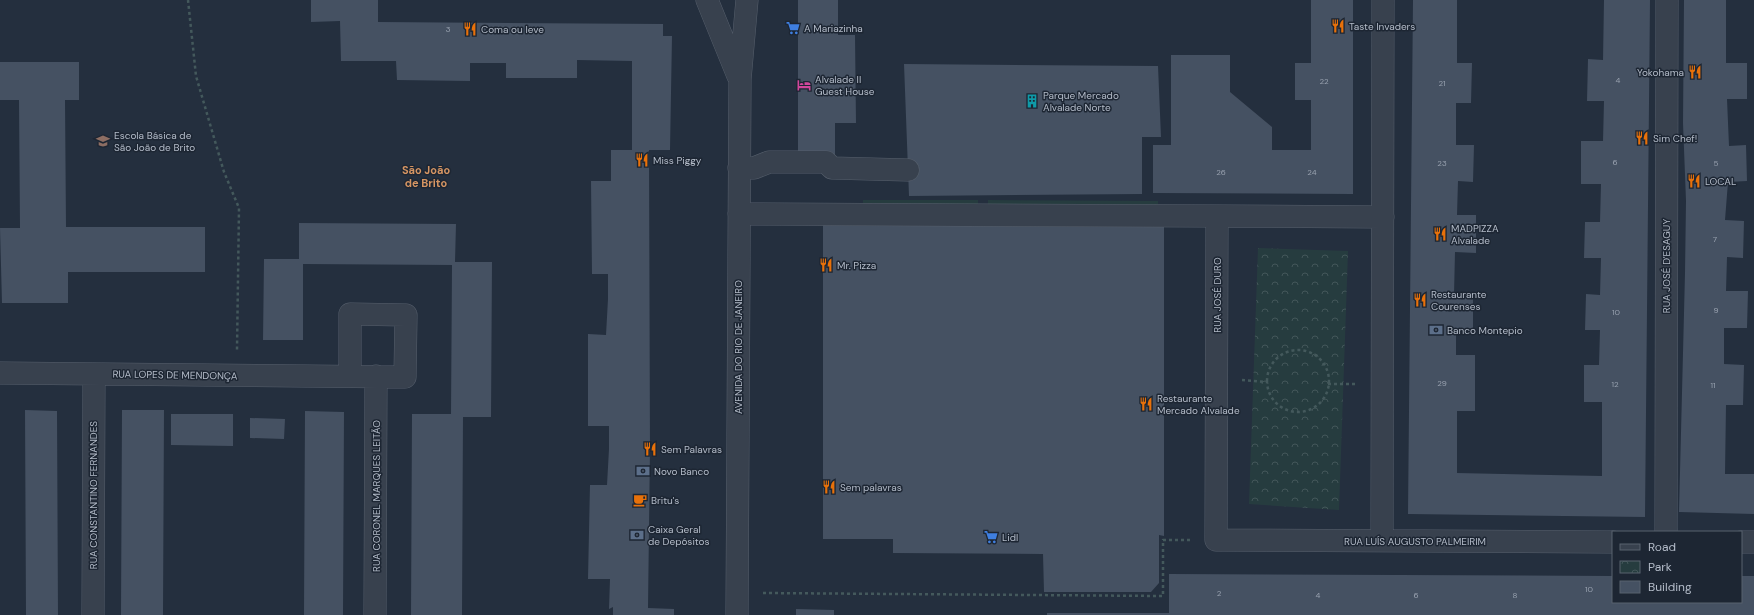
<svg xmlns="http://www.w3.org/2000/svg" width="1754" height="615" font-family="'DM Sans',sans-serif">
	<style>
		.grass { fill: #263c3f }
		.park { fill: url(#park-crowns) }
		.building { fill: #455162 }
		.lines { fill: none; stroke-linecap: round; stroke-linejoin: round }
		.minor-casing { stroke: #565f6c; stroke-width: 23 }
		.path { stroke: #44595c; stroke-width: 2.5; stroke-dasharray: 3 3; stroke-linecap: butt }
		.minor { stroke: #38414e; stroke-width: 22 }
		.labels { text-anchor: middle; dominant-baseline: central; stroke-width: 3; stroke-linejoin: round; paint-order: stroke }
		.number-label { font-size: 8px; fill: #98a1af }
		.poi-label { font-size: 10px; fill: #b4bcc9; stroke: #1d2633; text-anchor: start }
		.street-label { font-size: 10px; fill: #b4bcc9; stroke: #1d2633 }
		.neighbourhood-label { font-size: 11px; font-weight: bold; fill: #d59563; stroke: #1d2633 }
	</style>
	<defs>
		<pattern id="park-crowns" width="20" height="18" patternUnits="userSpaceOnUse"><rect width="20" height="18" fill="#263c3f"/><path d="M2 6a3 3 0 1 1 6 0M12 15a3 3 0 1 1 6 0" fill="none" stroke="#435659"/></pattern>
	</defs>
	<rect width="100%" height="100%" fill="#242f3e"/>
	<!-- grass -->
	<path class="grass" d="M863,200H978V206H863Z
		M988,200L1158,201V207L988,206Z"/>
	<!-- park -->
	<path class="park" d="M1258,248L1348,251L1339,510L1249,504Z"/>
	<!-- building -->
	<path class="building" d="M311,0H378V22L663,24V36H672L670,150H649L650,449L648,608L674,609V615H613V607L609,609L610,579H588L590,485H607L609,449V426H588V334L606,335L608,299V274H592L591,181H611V150H632V61L577,60V78H506V63H470V81L397,80L396,61H341L340,21L311,22Z
		M798,0H838V35H855L856,123H835V155H798Z
		M1311,0H1353V194L1153,193V145H1171V55H1230V92L1272,127V150H1311V100H1295V63H1311Z
		M1413,0H1457V63H1472L1471,103H1456V145H1474L1473,182L1458,181L1457,215H1476V253L1455,252L1454,295H1473V329H1456V355H1475V411H1457V473L1602,476V402H1584V365H1599L1600,330H1585L1586,294L1600,295L1601,258H1584L1585,222H1600L1601,184H1581V141H1603L1604,101H1587L1588,59L1603,60L1604,0H1650L1645,517L1408,514Z
		M1684,0H1726V63H1747V99H1727L1729,146L1746,145L1747,181L1728,182L1725,220L1744,221L1743,258L1727,257L1726,291H1748L1747,328H1724V364L1744,365L1743,405H1726L1725,474H1754V514L1679,512L1685,273L1686,201L1683,123Z
		M0,62H79V100H65L66,227H205V272H68V303H2L0,228H20L19,100H0Z
		M904,64L1158,66L1161,137H1142V194L909,196Z
		M299,223L456,224L455,262H492L491,417H463L462,615H411L412,414H451L452,265L303,264V340H263L264,259H299Z
		M823,224L1164,225V536L1159,535V583L1151,592H1044L1043,554L893,553V539H823Z
		M25,410L57,411L58,615H26Z
		M122,410H164L163,615H121Z
		M305,411L344,412L343,615H304Z
		M171,414H233V446L171,445Z
		M250,418L285,419L284,439L250,438Z
		M1169,574L1613,576V602H1741V576H1754V615H1047V613H1169Z
		M796,609L834,610V615H796Z"/>
	<g class="lines">
		<!-- minor casing -->
		<g class="minor-casing">
			<path id="minor" d="M707,0L738,76
				M739,168H754L769,162H826L832,168L908,170
				M739,214L1217,216
				M1383,217L1217,216L1216,540L1613,542
				M0,373L405,377L406,315L350,314V376
				M1666,532L1667,0
				M1382,541L1383,0
				M1741,542H1754
				M93,615L94,374
				M375,615L376,376
				M737,615L740,79L747,0"/>
		</g>
		<!-- path -->
		<path class="path" d="M188,0L196,76L224,172L239,208L237,350
			M1267 381a31 31 0 1 1 62 0a31 31 0 1 1-62 0Z
			M1242,380L1267,382
			M1328,384H1357
			M763,593L1163,596V540H1192"/>
		<!-- minor -->
		<use href="#minor" class="minor"/>
	</g>
	<!-- icons -->
	<defs>
		<g id="restaurant-bare" transform="scale(1.08)"><path d="M-5-6h1v4h1v-4h1v4h1v-4h1v5L-1.5 .5V6h-2V.5L-5-1ZM5-6V6H3V1.5H1.5Q1.5-4 5-6Z" fill="#e8710a" stroke="#1d2633" stroke-width="2.5" paint-order="stroke"/></g>
		<g id="supermarket-bare" transform="scale(1.08)"><path d="M-6-5.5h2.5l.6 2H6L4.5 2H-2.5L-4.4-4H-6ZM-1.5 3.2a1.3 1.3 0 1 0 .1 0ZM3 3.2a1.3 1.3 0 1 0 .1 0Z" fill="#3f7fe0" stroke="#1d2633" stroke-width="2.5" paint-order="stroke"/></g>
		<g id="hotel-bare" transform="scale(1.08)"><path d="M-6-4.5h1.5V1H6V5H4.5V3h-9V5H-6ZM-4 0a1.8 1.8 0 1 1 3.6 0ZM.5 0V-2.5h3Q6-2.5 6 0Z" fill="#d1479c" stroke="#1d2633" stroke-width="2.5" paint-order="stroke"/></g>
		<g id="building-bare" transform="scale(1.08)"><path d="M-4-6H4V6H1V3H-1V6H-4ZM-2.5-4.3h1.7v1.8h-1.7ZM.8-4.3h1.7v1.8H.8ZM-2.5-1h1.7V.8h-1.7ZM.8-1h1.7V.8H.8Z" fill="#0f9aa8" stroke="#1d2633" stroke-width="2.5" paint-order="stroke"/></g>
		<g id="school-bare" transform="scale(1.08)"><path d="M0-5L7-2L0 1L-7-2ZM-4 1L0 2.5L4 1V4Q0 6-4 4Z" fill="#8d6e63" stroke="#1d2633" stroke-width="2.5" paint-order="stroke"/></g>
		<g id="bank-bare" transform="scale(1.08)"><path d="M-6-4H6V4H-6ZM0-2.3a2.3 2.3 0 1 0 0 4.6a2.3 2.3 0 1 0 0-4.6Z" fill="#5c6f8a" stroke="#1d2633" stroke-width="2.5" paint-order="stroke"/></g>
		<g id="cafe-bare" transform="scale(1.08)"><path d="M-5.5-4.5H6V0H3Q3 3.5 0 3.5H-2.5Q-5.5 3.5-5.5 0ZM3-3.2v2h1.7v-2ZM-6 4.5H4V6H-6Z" fill="#e8710a" stroke="#1d2633" stroke-width="2.5" paint-order="stroke"/></g>
	</defs>
	<g fill-rule="evenodd">
		<use href="#restaurant-bare" x="1338" y="26"/>
		<use href="#supermarket-bare" x="793" y="28"/>
		<use href="#restaurant-bare" x="470" y="29"/>
		<use href="#restaurant-bare" x="1695" y="72"/>
		<use href="#hotel-bare" x="804" y="85"/>
		<use href="#building-bare" x="1032" y="101"/>
		<use href="#restaurant-bare" x="1642" y="138"/>
		<use href="#school-bare" x="103" y="141"/>
		<use href="#restaurant-bare" x="642" y="160"/>
		<use href="#restaurant-bare" x="1694" y="181"/>
		<use href="#restaurant-bare" x="1440" y="234"/>
		<use href="#restaurant-bare" x="826" y="265"/>
		<use href="#restaurant-bare" x="1420" y="300"/>
		<use href="#bank-bare" x="1436" y="330"/>
		<use href="#restaurant-bare" x="1146" y="404"/>
		<use href="#restaurant-bare" x="650" y="449"/>
		<use href="#bank-bare" x="643" y="471"/>
		<use href="#restaurant-bare" x="829" y="487"/>
		<use href="#cafe-bare" x="640" y="500"/>
		<use href="#bank-bare" x="637" y="535"/>
		<use href="#supermarket-bare" x="991" y="537"/>
	</g>
	<g class="labels">
		<!-- number labels -->
		<g class="number-label">
			<text x="448" y="29">3</text>
			<text x="1618" y="80">4</text>
			<text x="1324" y="81">22</text>
			<text x="1442" y="83">21</text>
			<text x="1615" y="162">6</text>
			<text x="1442" y="163">23</text>
			<text x="1716" y="163">5</text>
			<text x="1221" y="172">26</text>
			<text x="1312" y="172">24</text>
			<text x="1715" y="239">7</text>
			<text x="1716" y="310">9</text>
			<text x="1616" y="312">10</text>
			<text x="1442" y="383">29</text>
			<text x="1615" y="384">12</text>
			<text x="1713" y="385">11</text>
			<text x="1589" y="589">10</text>
			<text x="1219" y="593">2</text>
			<text x="1318" y="595">4</text>
			<text x="1416" y="595">6</text>
			<text x="1515" y="595">8</text>
		</g>
		<!-- poi labels -->
		<g class="poi-label">
			<text x="1349" y="26">Taste Invaders</text>
			<text x="804" y="28">A Mariazinha</text>
			<text x="481" y="29">Coma ou leve</text>
			<text x="1684" y="72" text-anchor="end">Yokohama</text>
			<text x="815" y="79">Alvalade II<tspan x="815" dy="12">Guest House</tspan></text>
			<text x="1043" y="95">Parque Mercado<tspan x="1043" dy="12">Alvalade Norte</tspan></text>
			<text x="114" y="135">Escola Básica de<tspan x="114" dy="12">São João de Brito</tspan></text>
			<text x="1653" y="138">Sim Chef!</text>
			<text x="653" y="160">Miss Piggy</text>
			<text x="1705" y="181">LOCAL</text>
			<text x="1451" y="228">MADPIZZA<tspan x="1451" dy="12">Alvalade</tspan></text>
			<text x="837" y="265">Mr. Pizza</text>
			<text x="1431" y="294">Restaurante<tspan x="1431" dy="12">Courenses</tspan></text>
			<text x="1447" y="330">Banco Montepio</text>
			<text x="1157" y="398">Restaurante<tspan x="1157" dy="12">Mercado Alvalade</tspan></text>
			<text x="661" y="449">Sem Palavras</text>
			<text x="654" y="471">Novo Banco</text>
			<text x="840" y="487">Sem palavras</text>
			<text x="651" y="500">Britu's</text>
			<text x="648" y="529">Caixa Geral<tspan x="648" dy="12">de Depósitos</tspan></text>
			<text x="1002" y="537">Lidl</text>
		</g>
		<!-- street labels -->
		<g class="street-label">
			<text transform="translate(1666 266) rotate(-90)">RUA JOSÉ D'ESAGUY</text>
			<text transform="translate(1217 295) rotate(-90)">RUA JOSÉ DURO</text>
			<text transform="translate(738 347) rotate(-90)">AVENIDA DO RIO DE JANEIRO</text>
			<text transform="translate(175 375) rotate(1)">RUA LOPES DE MENDONÇA</text>
			<text transform="translate(93 495) rotate(-90)">RUA CONSTANTINO FERNANDES</text>
			<text transform="translate(376 496) rotate(-90)">RUA CORONEL MARQUES LEITÃO</text>
			<text x="1415" y="541">RUA LUÍS AUGUSTO PALMEIRIM</text>
		</g>
		<!-- neighbourhood labels -->
		<g class="neighbourhood-label">
			<text x="426" y="170">São João<tspan x="426" dy="13">de Brito</tspan></text>
		</g>
	</g>
	<!-- legend -->
	<rect x="1612" y="531" width="130" height="72" fill="#1d2633" stroke="#59626f"/>
	<rect x="1620" y="544" width="20" height="6" fill="#38414e" stroke="#59626f"/>
	<text x="1648" y="551" font-size="12" fill="#b4bcc9">Road</text>
	<rect x="1620" y="561" width="20" height="12" fill="url(#park-crowns)" stroke="#59626f"/>
	<text x="1648" y="571" font-size="12" fill="#b4bcc9">Park</text>
	<rect x="1620" y="581" width="20" height="12" fill="#455162" stroke="#59626f"/>
	<text x="1648" y="591" font-size="12" fill="#b4bcc9">Building</text>
</svg>
